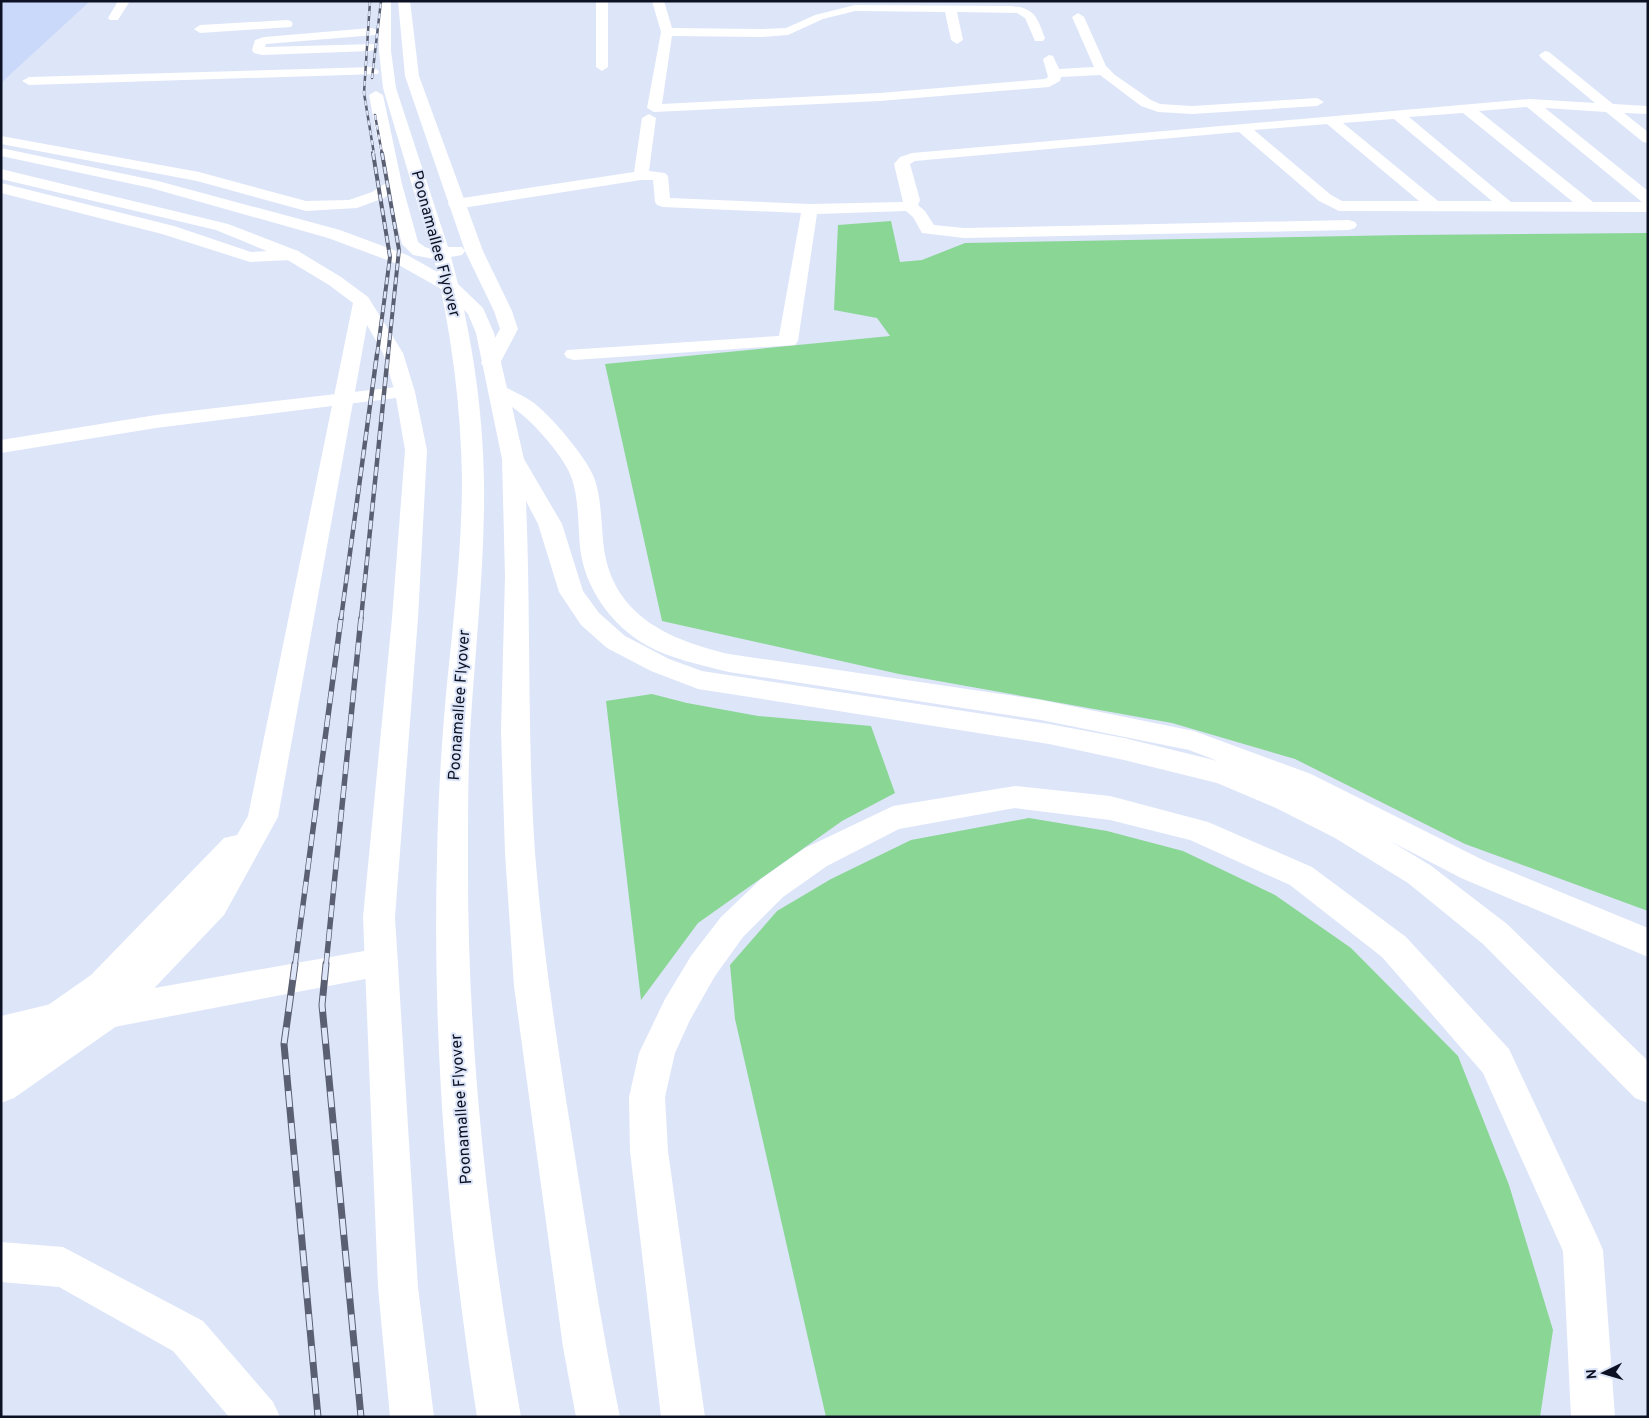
<svg xmlns="http://www.w3.org/2000/svg" width="1649" height="1418" font-family="Overpass,sans-serif">
	<style>
		.built { fill: #cad8fa }
		.green { fill: #8ad695 }
		.lines { fill: none; stroke-linecap: round; stroke-linejoin: round }
		.minor { fill: #fff; fill-rule: evenodd }
		.major { fill: #fff; fill-rule: evenodd }
		.highway { fill: #fff; fill-rule: evenodd }
		.rail-far4-casing { stroke: #5a6072; stroke-width: 2.5 }
		.rail-far3-casing { stroke: #5a6072; stroke-width: 4 }
		.rail-far2-casing { stroke: #5a6072; stroke-width: 4.5 }
		.rail-far1-casing { stroke: #5a6072; stroke-width: 5.5 }
		.rail-casing { stroke: #5a6072; stroke-width: 7 }
		.rail-far4 { stroke: #dde5f9; stroke-width: 2; stroke-dasharray: 5; stroke-linecap: butt }
		.rail-far3 { stroke: #dde5f9; stroke-width: 2.5; stroke-dasharray: 7; stroke-linecap: butt }
		.rail-far2 { stroke: #dde5f9; stroke-width: 3; stroke-dasharray: 9; stroke-linecap: butt }
		.rail-far1 { stroke: #dde5f9; stroke-width: 4; stroke-dasharray: 12; stroke-linecap: butt }
		.rail { stroke: #dde5f9; stroke-width: 5; stroke-dasharray: 16; stroke-linecap: butt }
		.labels { text-anchor: middle; dominant-baseline: central; stroke-width: 4; stroke-linejoin: round; paint-order: stroke }
		.street-label { font-size: 16px; fill: #0c1223; stroke: #dde5f9 }
	</style>
	<rect width="100%" height="100%" fill="#dde5f9"/>
	<!-- built -->
	<path class="built" d="M1,1H90L1,83Z"/>
	<!-- green -->
	<path class="green" d="M891,221L900,262L922,260L965,243L1405,235L1648,233V911L1465,844L1295,759L1172,723L899,674L662,621L605,364L890,336L877,318L834,310L838,225Z
		M652,694L687,703L758,716L871,726L895,793L842,821L698,923L641,1000L606,701Z
		M1029,818L1107,831L1183,851L1275,895L1351,948L1458,1056L1509,1185L1553,1330L1540,1417H826L735,1019L730,965L777,911L831,879L911,840Z"/>
	<g class="lines">
		<!-- minor -->
		<path class="minor" d="M118,1H130L118,20H110L108,18Z
			M596,1H608V67L602,71L596,67Z
			M652,1H664L672,28L762,29L786,28L815,15L855,5L1011,6C1035,8 1037,17 1045,38L1043,41H1035L1025,18L1017,13L957,12L963,40L957,44L951,40L945,12L855,11L823,19L788,35L762,37L672,36L662,104L880,93L1045,79L1048,77L1043,59L1049,55L1053,56L1059,69L1094,67L1072,17L1078,13L1084,17L1106,66L1115,75L1151,100L1160,104L1192,106L1317,98L1324,102L1317,106L1192,114L1158,112L1141,106L1100,75L1061,77L1060,81L1049,87L880,101L654,112L647,108L661,32Z
			M287,20L291,21L293,24L291,27L200,33L194,29L200,25Z
			M371,28L375,29L377,32L375,35L266,44L265,47L375,44L377,47L371,51L262,55L254,53L252,50L255,40L264,37Z
			M1545,51L1549,52L1613,104L1648,106V114L1624,113L1648,132V143L1643,142L1606,112L1545,108L1648,191V212L1339,211L1319,201L1239,132L915,161L910,164L920,200L918,205L925,211L934,225L964,228L1349,220L1355,222L1357,225L1355,228L1349,230L964,238L922,233L913,217L906,211L817,214L798,341L795,345L574,360L567,358L564,354L567,350L779,336L801,213L663,207L657,205L655,202L653,180H641L456,209L450,207L448,204L450,201L456,199L634,172L642,118L649,114L656,118L649,171L665,173L668,176L670,198L810,204L903,202L894,164L900,157L912,153L1530,99L1595,103L1541,58L1539,55ZM1527,107L1642,202H1593L1479,111ZM1463,113L1573,202H1511L1409,117ZM1394,119L1492,201H1438L1343,123ZM1327,124L1419,201H1342L1331,195L1254,130Z
			M373,67L379,71L378,74L29,85L22,81L29,77Z
			M1,136L199,172L306,201L349,200L372,192L389,181H399L402,184L384,198L357,208L306,211L197,181L1,144Z
			M1,183L174,226L251,252L292,250L298,251L301,255L298,259L292,260L250,262L162,234L1,193Z
			M405,386L412,388L415,392L412,396L156,428L1,453V440L156,415Z
			M381,948L393,952L398,962L393,972L381,976L109,1028L97,1023L92,1012L97,1001L109,996Z
			M51,1004L63,1009L68,1020L63,1031L1,1048V1016Z"/>
		<!-- major -->
		<path class="major" d="M379,1H391V51L396,88L448,247H462L465,251L462,255L451,257C471,330 483,407 484,482C485,567 475,650 470,734C468,775 468,816 468,857C467,1045 488,1232 521,1417H477C448,1232 432,1045 437,858C438,803 441,749 446,694C453,623 462,551 462,479C461,405 451,330 434,259L413,255L402,244L386,184L369,95L376,91L383,95L402,184L418,242L425,247L431,249L383,88L379,51Z
			M398,1H410L419,76L483,251L512,311L518,329L498,367L491,369L484,367L481,363L500,329L494,311L465,251L405,76Z"/>
		<!-- highway -->
		<path class="highway" d="M1,148L158,181L340,230L407,255L457,283L483,308L494,333L507,388C516,393 526,397 534,403C552,417 588,459 595,480C602,502 601,526 604,549C614,616 669,640 729,654L1041,700L1194,731L1311,774L1483,860L1648,928V957L1461,878L1390,841L1430,865L1507,924L1648,1061V1103L1635,1098L1483,944L1408,883L1335,838L1276,808L1217,783L1124,760L1049,744L698,689L651,671L607,648L581,625L559,592L538,524L526,501C531,619 527,736 535,853C543,955 559,1056 575,1156C589,1244 602,1331 620,1417H576L563,1347L514,986L505,853L501,731L505,576L502,459L476,333L468,314L445,291L395,263L328,238L151,188L1,156ZM512,407C531,419 565,457 572,479C579,501 578,525 580,547C584,587 611,625 646,645C671,659 701,665 729,672L1041,720L1189,750L1218,761L1124,738L1049,724L702,671L669,659L625,636L599,613L583,591L562,524L524,459Z
			M1,169L228,224L298,251L341,277L368,297L403,353L415,392L427,450L418,618L395,917L418,1287L434,1417H390L378,1287L363,917L392,618L405,450L395,392L383,353L367,325L278,817L224,915L121,1023L14,1098L1,1103V1038L91,975L224,838L237,835L248,816L353,303L329,285L286,259L216,230L1,179Z
			M1015,786L1110,796L1208,822L1312,867L1406,937L1509,1049L1597,1236L1603,1250L1615,1417H1571L1563,1251L1483,1073L1382,957L1290,885L1190,840L1110,820L1015,808L899,829L827,866L783,897L743,937L715,976L690,1020L675,1053L665,1097L668,1151L705,1417H661L630,1151L629,1097L639,1053L665,999L691,956L721,917L761,879L805,848L893,806Z
			M1,1242L63,1247L203,1321L273,1402L280,1417H229L173,1351L59,1287L1,1282Z"/>
		<!-- rail-far4 casing -->
		<g class="rail-far4-casing">
			<path id="rail-far4" d="M370,1L364,93L374,154
				M372,78L381,1
				M375,115L382,154"/>
		</g>
		<!-- rail-far3 casing -->
		<g class="rail-far3-casing">
			<path id="rail-far3" d="M373,153L390,257L377,355
				M382,153L399,250L388,355"/>
		</g>
		<!-- rail-far2 casing -->
		<g class="rail-far2-casing">
			<path id="rail-far2" d="M341,619L377,354
				M361,619L388,354"/>
		</g>
		<!-- rail-far1 casing -->
		<g class="rail-far1-casing">
			<path id="rail-far1" d="M295,965L341,618
				M326,965L361,618"/>
		</g>
		<!-- rail casing -->
		<g class="rail-casing">
			<path id="rail" d="M295,964L284,1044L318,1417
				M326,964L322,1005L361,1417"/>
		</g>
		<!-- rail-far4 -->
		<use href="#rail-far4" class="rail-far4"/>
		<!-- rail-far3 -->
		<use href="#rail-far3" class="rail-far3"/>
		<!-- rail-far2 -->
		<use href="#rail-far2" class="rail-far2"/>
		<!-- rail-far1 -->
		<use href="#rail-far1" class="rail-far1"/>
		<!-- rail -->
		<use href="#rail" class="rail"/>
	</g>
	<g class="labels">
		<!-- street labels -->
		<g class="street-label">
			<text transform="translate(435 244) rotate(75)">Poonamallee Flyover</text>
			<text transform="translate(460 705) rotate(-86)">Poonamallee Flyover</text>
			<text transform="translate(462 1109) rotate(-94)">Poonamallee Flyover</text>
		</g>
	</g>
	<!-- border -->
	<rect width="1649" height="1418" fill="none" stroke="#0c1223" stroke-width="5"/>
	<!-- north arrow -->
	<g transform="translate(1604 1373) rotate(265)" stroke="#dde5f9" stroke-width="4" paint-order="stroke">
	<path d="M0-4L9 19L0 12L-9 19Z" fill="#0c1223"/>
	<text y="-8" font-size="14" font-weight="bold" text-anchor="middle" fill="#0c1223">N</text>
	</g>
</svg>
